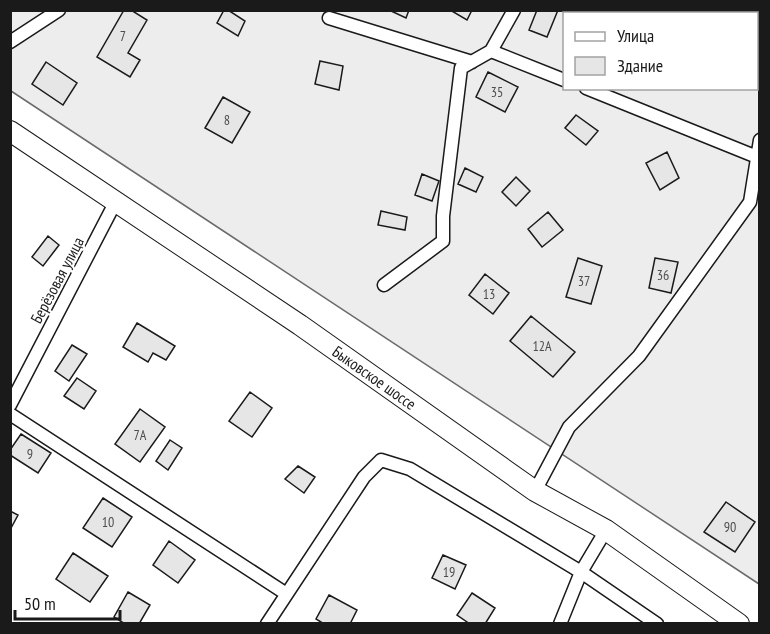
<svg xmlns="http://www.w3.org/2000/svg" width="770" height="634" font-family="'PT Sans Narrow',sans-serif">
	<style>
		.built { fill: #ededed; stroke: #6a6a6a; stroke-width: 1.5; fill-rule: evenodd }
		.building { fill: #e6e6e6; stroke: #1a1a1a; stroke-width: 1.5 }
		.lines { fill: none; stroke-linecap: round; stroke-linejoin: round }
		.minor-casing { stroke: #1a1a1a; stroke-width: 15 }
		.primary-casing { stroke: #1a1a1a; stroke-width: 22 }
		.minor { stroke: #fff; stroke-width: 12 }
		.primary { stroke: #fff; stroke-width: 20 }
		.labels { text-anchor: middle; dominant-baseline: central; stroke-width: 4.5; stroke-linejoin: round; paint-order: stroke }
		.number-label { font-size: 14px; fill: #4d4d4d }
		.street-label { font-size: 16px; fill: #1a1a1a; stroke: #fff }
	</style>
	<rect width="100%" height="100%" fill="#fff"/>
	<!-- built -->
	<path class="built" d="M10,11H759V584L11,91ZM564,14H756V88H564Z"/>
	<!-- building -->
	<path class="building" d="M124,10H131L147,20L128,53L140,60L130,77L97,57Z
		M224,10H228L245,21L238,36L217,23Z
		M389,10H409L406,18Z
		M450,10H472L467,20Z
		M537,10H558L547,37L529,30Z
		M320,61L343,66L339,90L315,84Z
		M46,62L77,83L63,105L32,84Z
		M488,72L518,87L505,112L476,97Z
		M223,97L250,112L232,143L205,128Z
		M576,115L598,131L586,145L565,128Z
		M667,152L679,178L660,190L646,163Z
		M465,168L483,177L476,192L458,184Z
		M422,174L439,181L432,201L415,195Z
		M516,177L530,191L516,206L502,192Z
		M381,211L407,217L405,230L378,225Z
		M548,212L563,230L542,247L528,229Z
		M48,236L59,245L43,266L32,257Z
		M578,258L602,266L591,304L566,297Z
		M655,258L678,262L671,293L649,288Z
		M485,274L509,293L493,314L469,295Z
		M531,316L575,352L553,377L510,341Z
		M137,323L175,346L166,360L153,353L148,362L123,347Z
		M72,345L87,354L69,381L55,371Z
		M77,378L96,391L84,409L64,396Z
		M250,392L272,408L252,437L229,421Z
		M140,409L165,427L140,462L115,444Z
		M21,434L51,453L38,473L10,455V450Z
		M170,440L182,448L168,470L156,461Z
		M298,466L315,477L304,493L285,479Z
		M103,498L132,517L112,547L83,528Z
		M726,502L755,522L735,552L704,532Z
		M10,511L18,515L10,530Z
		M169,541L195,560L178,583L153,565Z
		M73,553L108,576L90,602L56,579Z
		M443,555L466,565L455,589L432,578Z
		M128,592L150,605L139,624H125L114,617Z
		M472,593L495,608L485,624H470L457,615Z
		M329,595L357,610L350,624H324L316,619Z"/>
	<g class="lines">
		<!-- minor casing -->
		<g class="minor-casing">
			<path id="minor" d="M329,18L472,62
				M10,42L59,10
				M491,51L514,10
				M586,88L757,157
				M384,285L443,241V216L461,68L491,51L564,80
				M10,405L116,201
				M10,414L285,593
				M535,491L569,427L639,356L750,202L760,140
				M267,624L364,477L381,460L410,469L581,572L657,624
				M560,624L581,572L606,530"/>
		</g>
		<!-- primary casing -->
		<g class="primary-casing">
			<g id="primary">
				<path id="s1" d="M10,131L300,325L535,491L606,530L739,624"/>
			</g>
		</g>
		<!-- minor -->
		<use href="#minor" class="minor"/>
		<!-- primary -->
		<use href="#primary" class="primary"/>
	</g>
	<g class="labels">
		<!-- number labels -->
		<g class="number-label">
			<text x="123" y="36">7</text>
			<text x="497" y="92">35</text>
			<text x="227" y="120">8</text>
			<text x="663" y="275">36</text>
			<text x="584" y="281">37</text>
			<text x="489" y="294">13</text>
			<text x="542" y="346">12А</text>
			<text x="140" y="435">7А</text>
			<text x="30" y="454">9</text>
			<text x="108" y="522">10</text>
			<text x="730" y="527">90</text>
			<text x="449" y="572">19</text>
		</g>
		<!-- street labels -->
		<g class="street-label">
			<text transform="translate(57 280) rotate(-62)">Берёзовая улица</text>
			<text stroke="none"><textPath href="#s1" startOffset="440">Быковское шоссе</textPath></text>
		</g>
	</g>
	<!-- border -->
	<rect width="770" height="634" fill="none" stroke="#1a1a1a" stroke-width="24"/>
	<!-- legend -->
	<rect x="563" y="12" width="195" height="78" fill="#ffffff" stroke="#a3a3a3" stroke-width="1.5"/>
	<rect x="575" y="32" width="30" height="9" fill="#ffffff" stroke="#a3a3a3" stroke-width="1.5"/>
	<text x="617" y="42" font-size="18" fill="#1a1a1a">Улица</text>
	<rect x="575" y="57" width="30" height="18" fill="#e6e6e6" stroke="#a3a3a3" stroke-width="1.5"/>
	<text x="617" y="72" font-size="18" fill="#1a1a1a">Здание</text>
	<!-- scale -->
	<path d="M15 610v9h105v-9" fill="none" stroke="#1a1a1a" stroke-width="3"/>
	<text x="24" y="610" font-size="18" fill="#1a1a1a" stroke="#ffffff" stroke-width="4.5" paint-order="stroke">50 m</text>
</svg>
